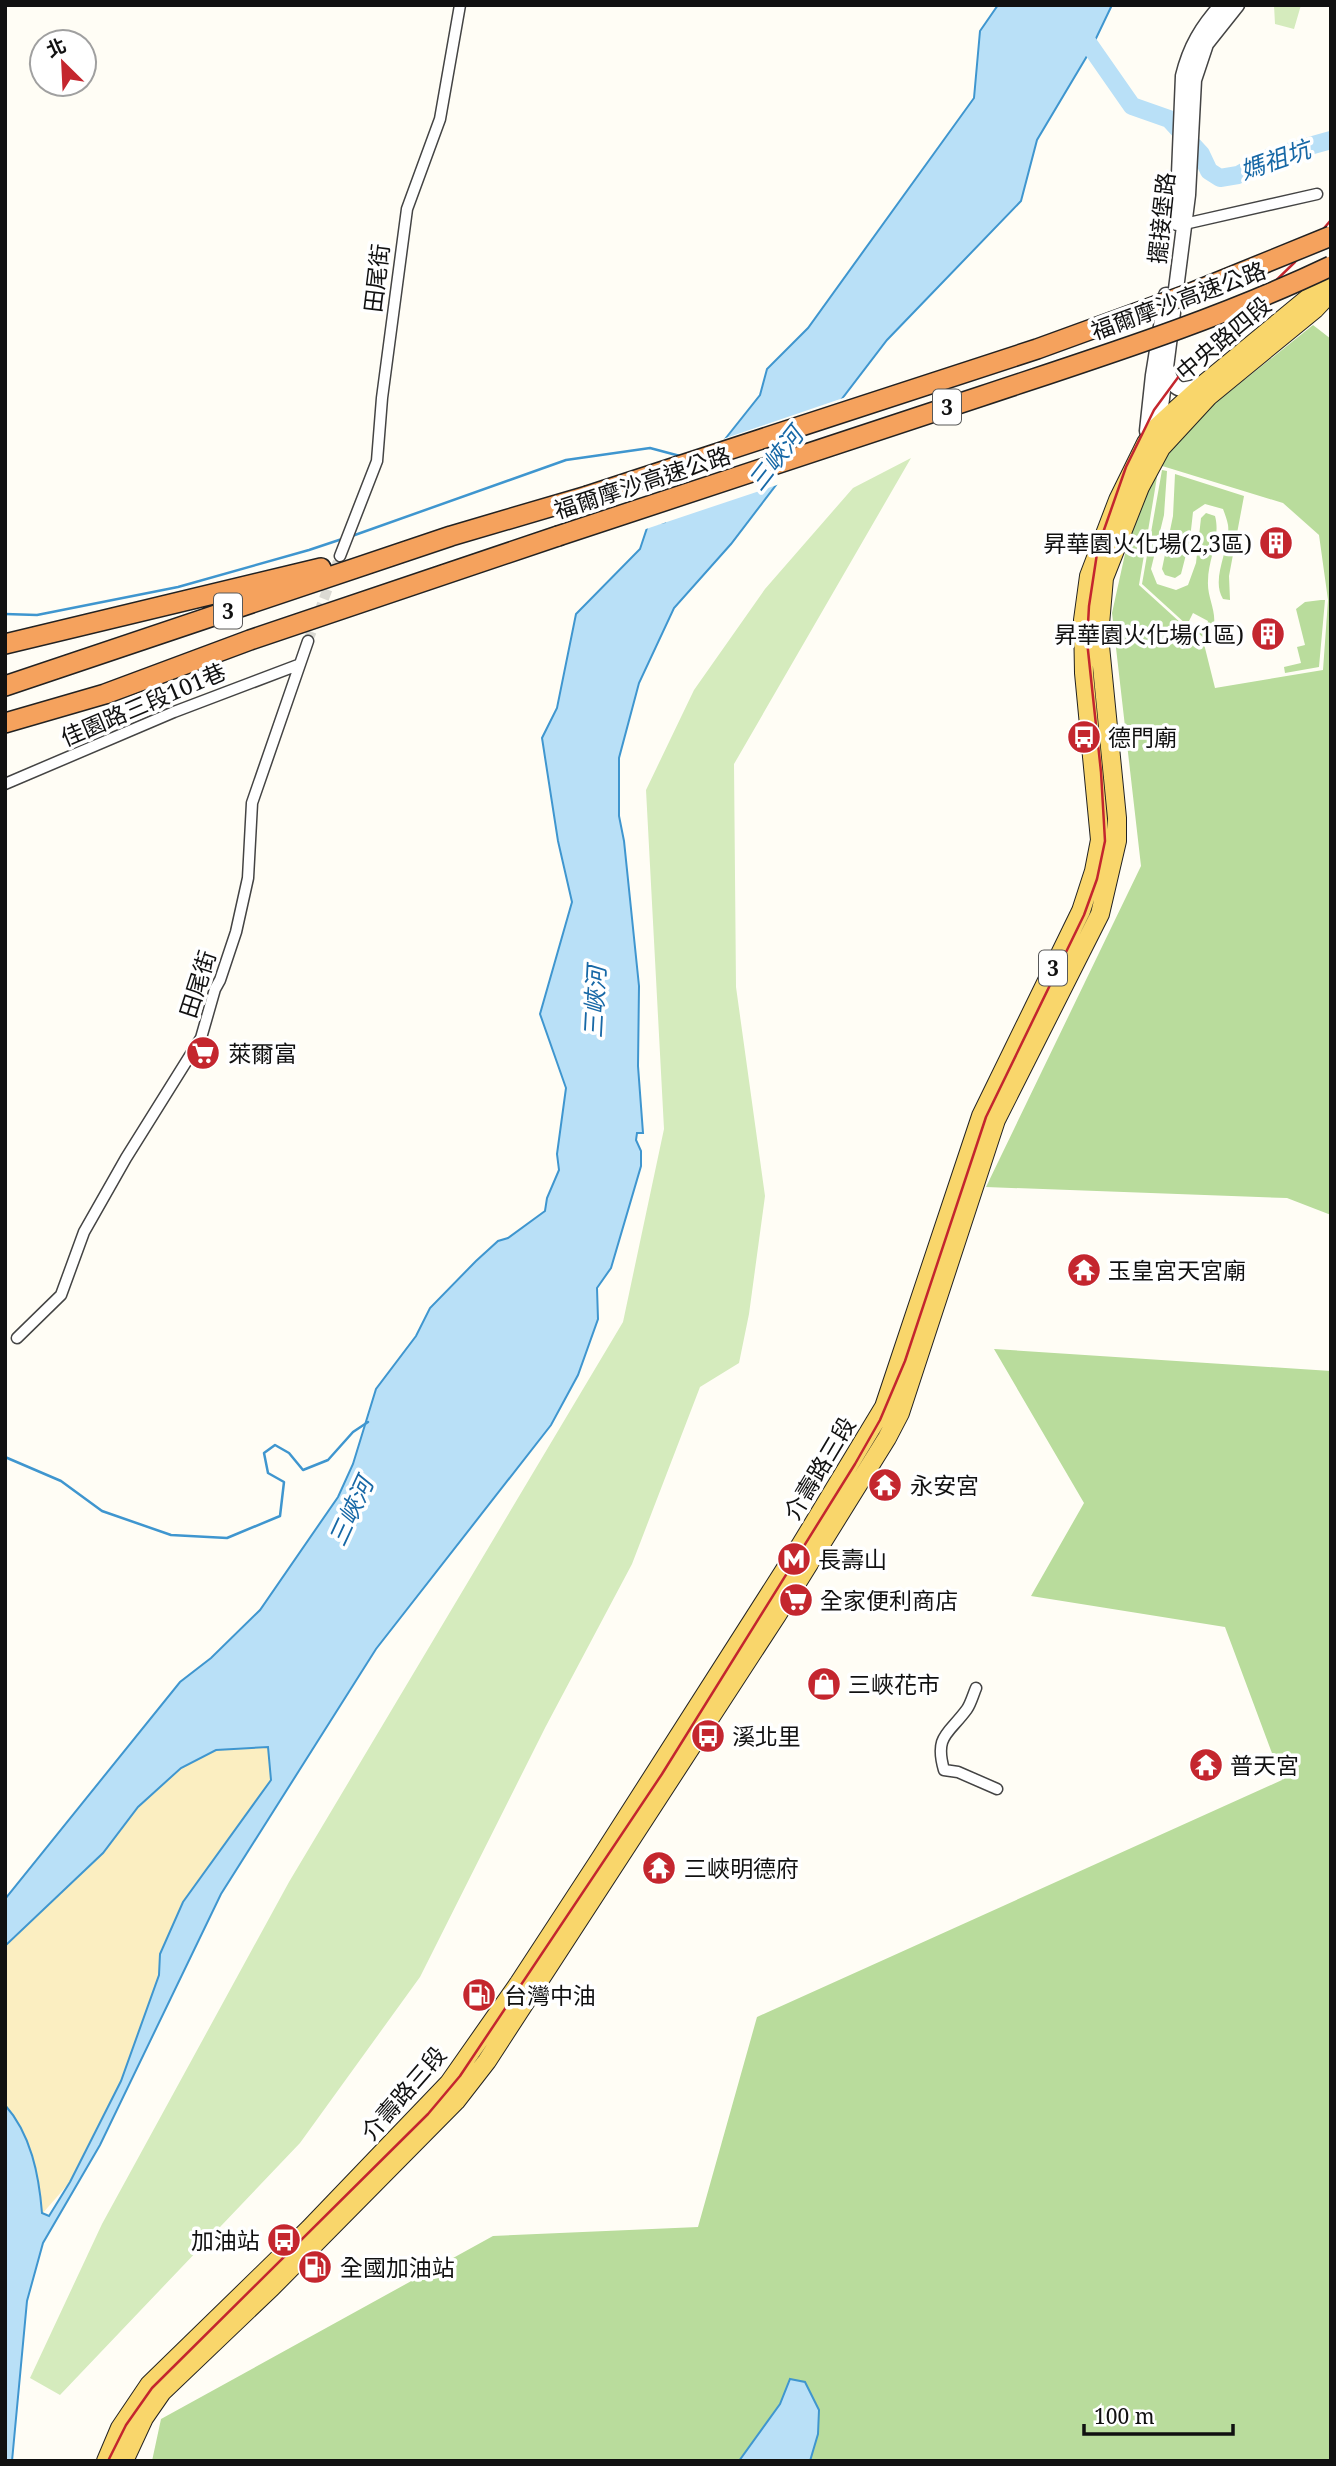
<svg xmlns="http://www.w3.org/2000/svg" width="1336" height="2466" font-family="'Noto Serif','Noto Sans TC',serif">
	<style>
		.green { fill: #d5ebbd }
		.forest { fill: #b9dc9c; fill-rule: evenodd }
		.sand { fill: #fbeec1 }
		.water { fill: #b9e0f7; stroke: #3f96cf; stroke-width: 2 }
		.pier { fill: #fffdf5 }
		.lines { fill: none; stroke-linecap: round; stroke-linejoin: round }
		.stream { stroke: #3f96cf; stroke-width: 2.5 }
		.river { stroke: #b9e0f7; stroke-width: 18 }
		.minor-tunnel { stroke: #dbdad3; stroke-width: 10; stroke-dasharray: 10 5; stroke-linecap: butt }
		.minor-casing { stroke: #444; stroke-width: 13 }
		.tertiary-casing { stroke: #444; stroke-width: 17 }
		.primary-casing { stroke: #222; stroke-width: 20 }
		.motorway-casing { stroke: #222; stroke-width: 22 }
		.minor { stroke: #fff; stroke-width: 10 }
		.tertiary { stroke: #fff; stroke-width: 14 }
		.primary { stroke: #f9d66b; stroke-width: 18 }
		.motorway { stroke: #f5a25d; stroke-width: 19 }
		.rail { stroke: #c4262e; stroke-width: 2.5 }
		.motorway-bridge-casing { stroke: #222; stroke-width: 22; stroke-linecap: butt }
		.motorway-bridge { stroke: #f5a25d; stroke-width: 19 }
		.labels { text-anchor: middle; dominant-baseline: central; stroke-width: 7; stroke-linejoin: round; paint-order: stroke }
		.shield { fill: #fff; stroke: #585858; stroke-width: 2 }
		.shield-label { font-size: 21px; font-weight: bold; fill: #111 }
		.street-label { font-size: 23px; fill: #111; stroke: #fff }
		.poi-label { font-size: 23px; fill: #111; stroke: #fff; text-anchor: start }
		.water-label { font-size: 24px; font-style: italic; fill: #1768a6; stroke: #fff }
	</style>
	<rect width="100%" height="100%" fill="#fffdf5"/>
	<!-- green -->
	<path class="green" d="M1274,5H1301L1294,29L1275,24Z
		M911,458L734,764L736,987L765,1196L749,1314L739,1363L700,1387L632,1564L546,1726L420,1977L300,2143L60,2395L30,2378L102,2224L289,1882L623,1322L664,1129L646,790L694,690L765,589L853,488Z"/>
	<!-- forest -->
	<path class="forest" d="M1313,325L1331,339V1215L1287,1198L986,1187L1141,866L1112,613L1125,554L1144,490L1162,453L1213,405ZM1159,465L1283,503L1319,535L1328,600L1323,670L1215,688L1204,644L1139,585Z
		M1162,470L1167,471L1164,515L1151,569L1157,584L1176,590L1188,585L1196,563L1201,518L1206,513L1215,516C1221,538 1208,559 1208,581C1207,597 1216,609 1214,625C1213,630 1208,634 1204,638L1199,634L1201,628L1206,630L1208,621L1193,613L1187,625L1142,584Z
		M1175,474L1244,496L1229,576L1230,600L1223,599C1210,578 1231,548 1228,525C1227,520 1225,514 1223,509L1205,504L1193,512L1190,539L1181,574L1175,578L1165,575L1162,569L1173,516Z
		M1321,600H1325L1319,667L1285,673L1284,667L1301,663L1297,647L1305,645L1296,609L1305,602Z
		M994,1349L1331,1371V2461H152L161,2419L493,2236L698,2227L757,2017L1282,1780L1225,1627L1031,1596L1084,1503Z"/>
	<!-- sand -->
	<path class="sand" d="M268,1747L271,1780L183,1902L160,1954L159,1975L121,2081L70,2182L42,2214C39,2175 31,2135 5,2105V1946L103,1853L138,1807L181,1768L216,1749Z"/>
	<!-- water -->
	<path class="water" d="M998,5H1112L1090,51L1037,140L1021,201L887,340L731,544L674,608L639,683L619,758V816L624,841L639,986L638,1066L643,1133H637L636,1140L641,1151V1166L611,1268L597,1288L598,1319L578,1375L551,1425L376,1649L221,1894L100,2145L43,2243L27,2301L12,2461H5V2105C31,2134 39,2175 42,2213L49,2216L70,2182L121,2081L159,1975L160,1954L183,1902L271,1780L268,1747L216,1750L181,1768L138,1807L103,1853L5,1946V1899L180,1682L211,1658L260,1610L338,1497L353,1464L376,1389L416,1336L430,1308L476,1261L498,1241L508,1238L545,1211L547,1198L559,1170L557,1154L566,1088L540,1014L572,902L558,841L542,738L557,708L576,614L640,549L648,525L665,522L710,458L760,395L767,369L808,328L974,98L980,31Z
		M790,2379L805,2382L819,2410L818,2434L810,2461H739L780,2404Z"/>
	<!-- pier -->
	<path class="pier" d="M849,396L783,483L643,530L646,522L663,519L720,440Z"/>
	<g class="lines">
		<!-- stream -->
		<path class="stream" d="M352,536L566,460L650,448L680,456
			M5,614L37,615L178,587L309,550L342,539
			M5,1457L61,1481L102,1511L171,1535L227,1538L280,1516L284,1482L268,1473L264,1453L275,1445L289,1453L303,1470L328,1460L353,1432L368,1422"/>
		<!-- river -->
		<path class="river" d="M1079,30L1132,106L1169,119L1201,154L1209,171L1220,178L1238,175L1270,157L1331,140"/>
		<!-- minor-tunnel -->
		<path class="minor-tunnel" d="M308,641L340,556"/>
		<!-- minor casing -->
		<g class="minor-casing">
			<path id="minor" d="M1180,225L1317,194
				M340,556L377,461L382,398L407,209L440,119L460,5
				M5,784L174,712L298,665
				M17,1338L61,1295L84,1232L126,1158L201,1038L215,989L220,980L236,932L248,878L252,803L308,641
				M976,1688C973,1695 971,1703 967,1709C949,1734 934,1735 944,1770L958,1772L997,1789"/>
		</g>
		<!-- tertiary casing -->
		<g class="tertiary-casing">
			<path id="tertiary" d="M1177,223L1183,76C1190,47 1202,27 1222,5
				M1167,369C1173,392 1182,393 1202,384
				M1158,430L1188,195L1194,80L1206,44L1237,5
				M1147,431L1153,375L1166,295"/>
		</g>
		<!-- primary casing -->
		<g class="primary-casing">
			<path id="primary" d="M106,2461L120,2428L149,2385L309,2229L449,2083L519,1983L600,1859L800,1546L884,1407L981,1116L1081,911L1094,871L1100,840L1084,673L1083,620L1089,576L1118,500L1146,443L1157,427L1204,384L1307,299L1331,271
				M124,2461L144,2418L162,2392L272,2287L456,2101L487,2061L777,1615L887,1438L900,1413L996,1120L1100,914L1117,841V818L1099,636L1104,578L1140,487L1161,448L1209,396L1315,309L1331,292"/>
		</g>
		<!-- motorway casing -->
		<g class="motorway-casing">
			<path id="motorway" d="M5,644L321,568
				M5,686L451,536L587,496
				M5,723L105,694L250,640L558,536"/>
		</g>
		<!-- minor -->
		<use href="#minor" class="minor"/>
		<!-- tertiary -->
		<use href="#tertiary" class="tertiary"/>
		<!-- primary -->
		<use href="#primary" class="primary"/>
		<!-- motorway -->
		<use href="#motorway" class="motorway"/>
		<!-- rail -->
		<path class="rail" d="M108,2461L126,2425L152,2388L428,2114L460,2076L662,1774L855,1464L880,1420L905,1361L986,1117L1084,915L1097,879L1105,841L1101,772L1087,641L1089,606L1098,547L1126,467L1154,410L1182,372L1295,262L1331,220"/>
		<!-- motorway-bridge casing -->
		<g class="motorway-bridge-casing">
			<path id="motorway-bridge" d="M587,496L1037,349L1191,293L1331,236
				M558,536C700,489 841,442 982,396C1099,357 1220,319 1331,266"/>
		</g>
		<!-- motorway-bridge -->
		<use href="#motorway-bridge" class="motorway-bridge"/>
	</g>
	<!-- icons -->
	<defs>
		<g id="building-disc" transform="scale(1.75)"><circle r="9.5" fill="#c4262e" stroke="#fff"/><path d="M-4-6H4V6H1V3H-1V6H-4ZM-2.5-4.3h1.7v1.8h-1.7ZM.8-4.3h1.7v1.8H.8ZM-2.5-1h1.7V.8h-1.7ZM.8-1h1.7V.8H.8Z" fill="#fff"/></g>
		<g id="bus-disc" transform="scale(1.75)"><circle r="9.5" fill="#c4262e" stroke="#fff"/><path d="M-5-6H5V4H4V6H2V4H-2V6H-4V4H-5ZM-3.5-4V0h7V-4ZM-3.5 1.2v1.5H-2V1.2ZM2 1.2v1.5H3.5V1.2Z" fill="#fff"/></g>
		<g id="supermarket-disc" transform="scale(1.75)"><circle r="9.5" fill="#c4262e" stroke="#fff"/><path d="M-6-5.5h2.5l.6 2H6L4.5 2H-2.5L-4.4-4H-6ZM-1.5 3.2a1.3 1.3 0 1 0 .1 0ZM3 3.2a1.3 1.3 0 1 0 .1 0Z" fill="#fff"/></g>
		<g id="temple-disc" transform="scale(1.75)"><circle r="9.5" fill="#c4262e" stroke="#fff"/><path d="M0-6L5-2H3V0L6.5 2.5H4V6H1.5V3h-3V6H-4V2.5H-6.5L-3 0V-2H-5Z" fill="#fff"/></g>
		<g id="metro-disc" transform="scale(1.75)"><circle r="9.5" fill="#c4262e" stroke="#fff"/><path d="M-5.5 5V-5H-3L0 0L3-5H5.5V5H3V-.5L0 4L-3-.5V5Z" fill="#fff"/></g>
		<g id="shop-disc" transform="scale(1.75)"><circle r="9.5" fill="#c4262e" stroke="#fff"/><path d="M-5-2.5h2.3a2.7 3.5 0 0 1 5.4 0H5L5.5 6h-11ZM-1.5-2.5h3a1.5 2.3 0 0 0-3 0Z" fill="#fff"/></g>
		<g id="fuel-disc" transform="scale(1.75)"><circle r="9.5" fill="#c4262e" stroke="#fff"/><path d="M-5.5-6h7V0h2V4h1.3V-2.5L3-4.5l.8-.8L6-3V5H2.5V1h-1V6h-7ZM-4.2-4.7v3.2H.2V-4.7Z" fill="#fff"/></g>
	</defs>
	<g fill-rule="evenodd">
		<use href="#building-disc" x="1276" y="543"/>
		<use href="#building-disc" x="1268" y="634"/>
		<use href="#bus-disc" x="1084" y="737"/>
		<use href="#supermarket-disc" x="203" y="1053"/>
		<use href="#temple-disc" x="1084" y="1270"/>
		<use href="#temple-disc" x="885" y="1485"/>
		<use href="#metro-disc" x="794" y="1559"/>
		<use href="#supermarket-disc" x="796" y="1600"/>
		<use href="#shop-disc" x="824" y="1684"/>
		<use href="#bus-disc" x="708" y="1736"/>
		<use href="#temple-disc" x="1206" y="1765"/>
		<use href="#temple-disc" x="659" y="1868"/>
		<use href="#fuel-disc" x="479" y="1995"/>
		<use href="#bus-disc" x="284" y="2240"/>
		<use href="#fuel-disc" x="315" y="2267"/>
	</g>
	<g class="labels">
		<!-- shield labels -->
		<g class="shield">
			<rect x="933" y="389.5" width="28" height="35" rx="5"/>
			<rect x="214" y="593.5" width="28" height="35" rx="5"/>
			<rect x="1039" y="950.5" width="28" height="35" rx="5"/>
		</g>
		<g class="shield-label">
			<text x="947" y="407">3</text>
			<text x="228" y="611">3</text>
			<text x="1053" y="968">3</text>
		</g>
		<!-- street labels -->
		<g class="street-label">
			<text transform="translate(1161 218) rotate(-84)">擺接堡路</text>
			<text transform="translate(376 278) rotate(-83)">田尾街</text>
			<text transform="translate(1178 300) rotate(-20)">福爾摩沙高速公路</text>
			<text transform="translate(1223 338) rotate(-40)">中央路四段</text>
			<text transform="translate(642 482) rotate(-18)">福爾摩沙高速公路</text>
			<text transform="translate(143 704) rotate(-23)">佳園路三段101巷</text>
			<text transform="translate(197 984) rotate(-72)">田尾街</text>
			<text transform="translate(819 1468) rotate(-59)">介壽路三段</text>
			<text transform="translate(403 2093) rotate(-49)">介壽路三段</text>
		</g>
		<!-- poi labels -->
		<g class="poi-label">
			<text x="1252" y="543" text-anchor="end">昇華園火化場(2,3區)</text>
			<text x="1244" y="634" text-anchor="end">昇華園火化場(1區)</text>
			<text x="1108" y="737">德門廟</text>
			<text x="228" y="1053">萊爾富</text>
			<text x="1108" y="1270">玉皇宮天宮廟</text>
			<text x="910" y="1485">永安宮</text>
			<text x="818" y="1559">長壽山</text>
			<text x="820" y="1600">全家便利商店</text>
			<text x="848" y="1684">三峽花市</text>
			<text x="732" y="1736">溪北里</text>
			<text x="1230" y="1765">普天宮</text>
			<text x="684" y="1868">三峽明德府</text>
			<text x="504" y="1995">台灣中油</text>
			<text x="260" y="2240" text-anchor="end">加油站</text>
			<text x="340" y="2267">全國加油站</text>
		</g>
		<!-- water labels -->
		<g class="water-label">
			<text transform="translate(1275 159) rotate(-19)">媽祖坑</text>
			<text transform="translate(775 458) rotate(-52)">三峽河</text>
			<text transform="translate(594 1002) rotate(-87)">三峽河</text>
			<text transform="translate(350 1511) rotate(-65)">三峽河</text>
		</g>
	</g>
	<!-- border -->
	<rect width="1336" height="2466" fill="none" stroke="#111111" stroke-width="14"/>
	<!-- north arrow -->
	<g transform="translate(63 63) rotate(336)"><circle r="33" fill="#ffffff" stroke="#a0a0a0" stroke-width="2"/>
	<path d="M0-5L12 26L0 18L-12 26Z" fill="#c4262e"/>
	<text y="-10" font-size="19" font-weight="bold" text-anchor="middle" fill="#111111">北</text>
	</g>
	<!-- scale -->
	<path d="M1084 2424v10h149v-10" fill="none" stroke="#111111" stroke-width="3.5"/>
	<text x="1094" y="2424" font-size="21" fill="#111111" stroke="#ffffff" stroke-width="5" paint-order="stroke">100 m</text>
</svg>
